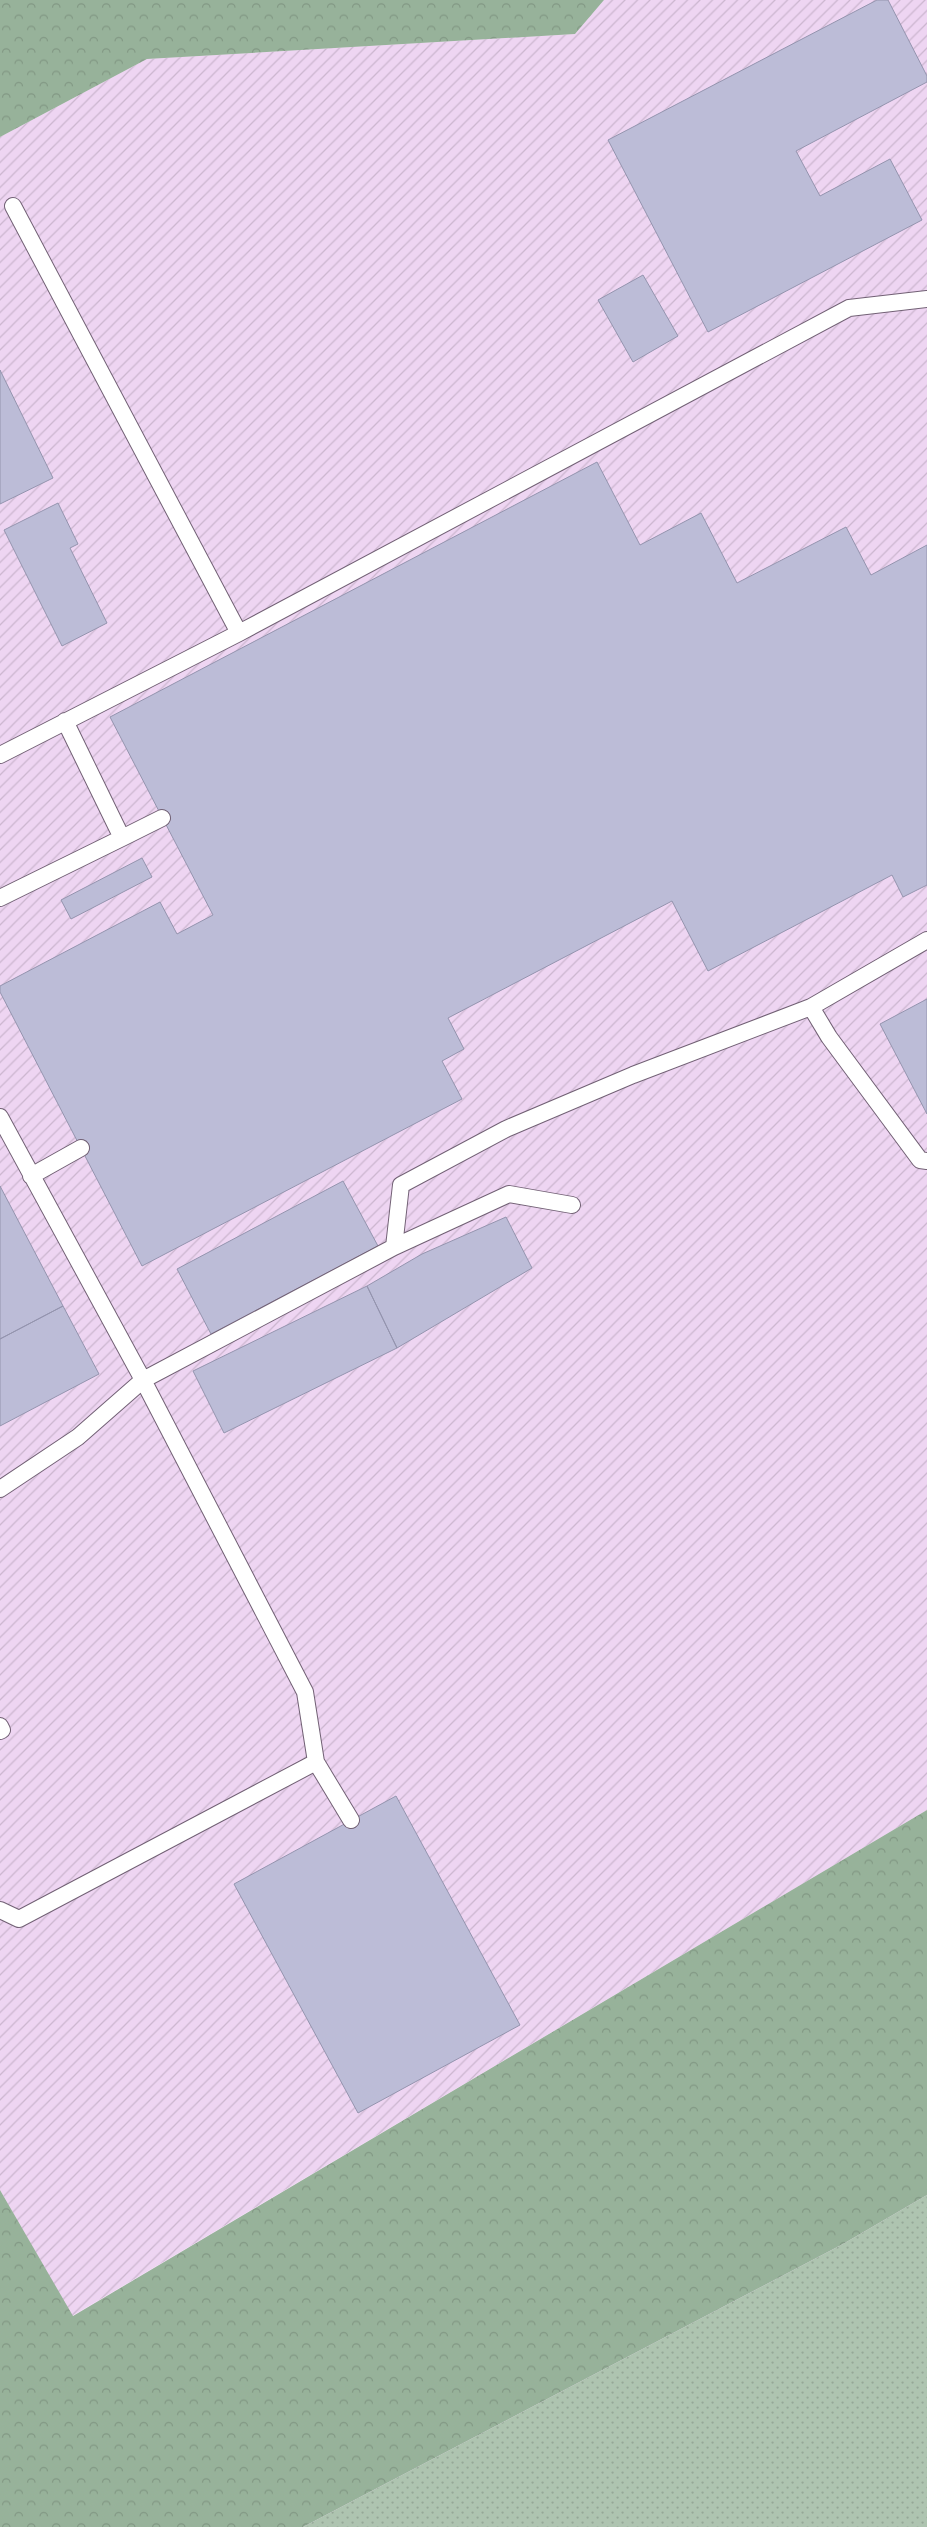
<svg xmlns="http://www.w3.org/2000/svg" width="927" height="2527" font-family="'Space Grotesk',sans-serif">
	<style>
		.industrial { fill: url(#industrial-furrows) }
		.grass { fill: url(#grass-dots) }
		.forest { fill: url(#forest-crowns) }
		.building { fill: #bcbcd7; stroke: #9494ae }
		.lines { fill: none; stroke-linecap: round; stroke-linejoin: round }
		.service-casing { stroke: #726175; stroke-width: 18 }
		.service { stroke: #fff; stroke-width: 16 }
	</style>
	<defs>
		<pattern id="industrial-furrows" width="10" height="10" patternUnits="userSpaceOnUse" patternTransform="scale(1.25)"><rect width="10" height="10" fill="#eed5f2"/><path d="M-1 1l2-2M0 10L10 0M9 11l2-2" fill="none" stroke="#ccb6cf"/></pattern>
		<pattern id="grass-dots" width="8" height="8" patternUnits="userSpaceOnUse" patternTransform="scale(1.25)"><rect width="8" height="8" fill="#aec4b0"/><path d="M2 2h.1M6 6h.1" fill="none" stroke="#95a897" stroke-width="1.8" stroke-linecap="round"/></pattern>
		<pattern id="forest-crowns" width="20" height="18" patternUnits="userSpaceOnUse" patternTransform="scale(1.25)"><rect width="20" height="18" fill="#97b29a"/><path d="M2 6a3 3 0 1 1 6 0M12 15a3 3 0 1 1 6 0" fill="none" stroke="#829884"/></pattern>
	</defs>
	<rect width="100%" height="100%" fill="#f9e5fd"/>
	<!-- industrial -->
	<path class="industrial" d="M604,0H927V1810L72,2316L0,2190V137L147,59L575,34Z"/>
	<!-- grass -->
	<path class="grass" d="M927,2195V2527H303L843,2244Z"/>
	<!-- forest -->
	<path class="forest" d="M0,0H604L575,34L147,59L0,137Z
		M927,1810V2195L843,2244L303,2527H0V2190L73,2316Z"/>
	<!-- building -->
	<path class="building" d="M877,0H888L927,76V82L796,151L820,196L890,159L922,220L708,332L608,140Z
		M643,275L678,336L633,362L598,300Z
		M0,370L53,478L0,504Z
		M597,462L640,545L701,513L737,583L846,527L871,575L927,545V885L903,897L892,875L708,971L672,901L448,1018L464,1049L442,1061L462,1099L142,1266L0,992V986L160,902L177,934L213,915L110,717Z
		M58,503L78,544L70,548L107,623L62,646L4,530Z
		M142,858L152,877L71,919L61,900Z
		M927,999V1114L880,1024Z
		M343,1181L378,1246L211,1334L177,1269Z
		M0,1186L63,1306L0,1339Z
		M506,1217L532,1268L397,1348L367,1286L422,1254Z
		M367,1286L397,1348L224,1433L193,1371Z
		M63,1306L99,1374L0,1426V1339Z
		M396,1796L520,2025L358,2113L234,1884Z"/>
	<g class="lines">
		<!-- service casing -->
		<g class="service-casing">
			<path id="service" d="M13,206L239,633
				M0,755L239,633L849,308L927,299
				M122,838L162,818
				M0,898L122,838L65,721
				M927,940L811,1007L829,1037L920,1160L927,1161
				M0,1117L143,1380L305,1692L316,1762L19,1919L0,1910
				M31,1176L81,1148
				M394,1247L401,1185L506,1129L633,1075L811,1007
				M0,1489L78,1437L143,1380L394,1247L509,1194L572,1205
				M0,1726L2,1730L0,1731
				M316,1762L351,1820"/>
		</g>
		<!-- service -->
		<use href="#service" class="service"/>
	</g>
</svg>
